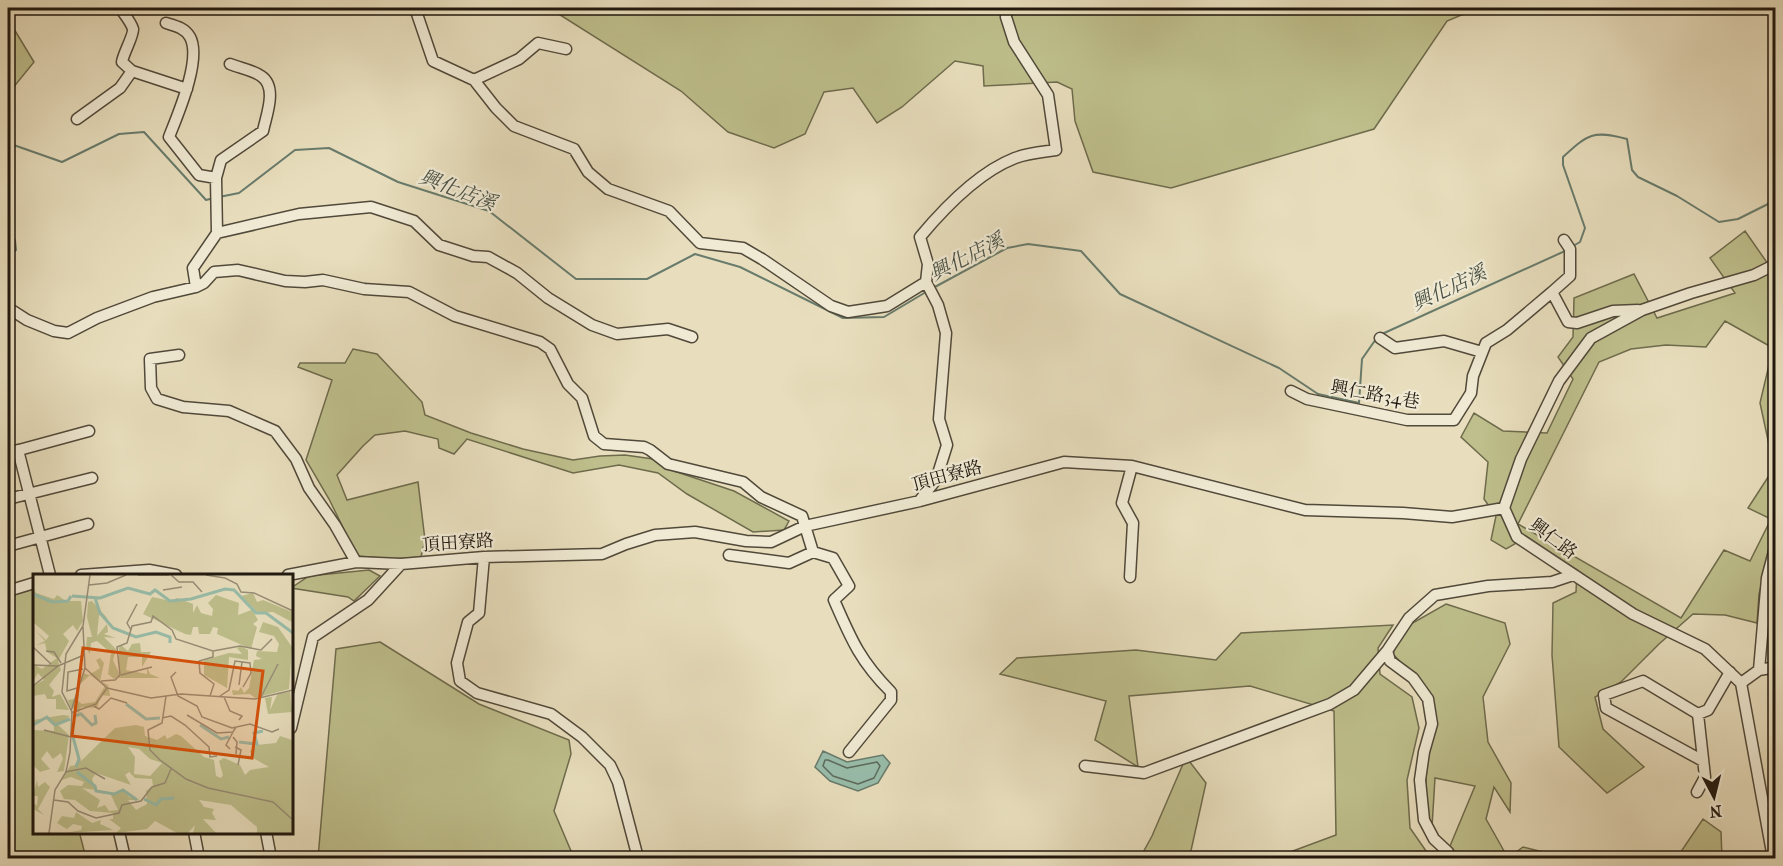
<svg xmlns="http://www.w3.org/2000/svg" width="1783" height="866" font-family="'IM FELL French Canon','Noto Serif TC',serif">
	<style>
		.green { fill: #bebf8c; stroke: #6e6b4d; stroke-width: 1.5; fill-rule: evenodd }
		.water { fill: #98bdaa; stroke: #687b6c; stroke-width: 1.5 }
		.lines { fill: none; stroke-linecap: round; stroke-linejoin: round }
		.shore { stroke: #5c6a5c; stroke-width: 1.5 }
		.stream { stroke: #687b6c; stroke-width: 2 }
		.minor-casing { stroke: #51493a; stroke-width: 13 }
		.minor { stroke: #f0ead4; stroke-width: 10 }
		.labels { text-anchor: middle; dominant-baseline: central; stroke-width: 4.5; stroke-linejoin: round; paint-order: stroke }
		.street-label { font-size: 18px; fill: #1f170e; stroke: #f0ead4 }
		.water-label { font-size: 20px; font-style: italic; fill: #495145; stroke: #f0ead4 }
		.inset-river { fill: none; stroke: #98bdaa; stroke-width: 3 }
		.inset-road { fill: none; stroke: #988e77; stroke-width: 1.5 }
		.view { fill: #d4520c; fill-opacity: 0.15; stroke: #d4520c; stroke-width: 3 }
		.inset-edge { fill: none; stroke: #1f170e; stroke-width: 3 }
	</style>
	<rect width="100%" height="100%" fill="#e8debd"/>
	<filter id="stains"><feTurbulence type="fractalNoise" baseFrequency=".00333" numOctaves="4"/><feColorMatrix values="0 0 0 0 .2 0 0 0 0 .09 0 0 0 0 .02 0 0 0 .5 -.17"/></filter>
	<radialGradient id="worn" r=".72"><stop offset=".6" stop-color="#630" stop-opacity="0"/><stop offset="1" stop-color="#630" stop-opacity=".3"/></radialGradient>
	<!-- green -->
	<path class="green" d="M549,8H1478L1447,21L1374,129L1171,188L1093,172L1075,121L1072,89L1057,82L984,86L983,66L955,61L902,107L877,123L853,88L824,92L805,134L774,148L728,132L681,91Z
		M8,19L34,62L8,94Z
		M1745,231L1775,274L1776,526L1759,594L1757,623L1725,615L1693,614L1659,644L1621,682L1595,697L1603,729L1644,767L1607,793L1559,747L1552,655L1553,603L1576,592L1577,570L1525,538L1506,549L1491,540L1496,516L1484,499L1488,462L1461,437L1474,413L1503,431L1547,433L1573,379L1558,357L1573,337L1574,298L1634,274L1657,318L1735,293L1710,258ZM1725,321L1773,348L1760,403L1774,468L1748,508L1771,519L1750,561L1724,550L1681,618L1518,524L1599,362L1631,349L1666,345L1706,347Z
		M353,349L377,354L422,402L425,415L471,433L523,449L573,460L600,456L625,455L653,459L674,471L734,491L789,521L784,530L753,532L687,494L658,473L619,465L573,473L467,439L454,454L439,448L438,439L405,431L375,435L363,446L337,475L347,500L418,482L425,540L421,557L394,559L357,556L329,499L306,460L332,380L298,367L300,363H345Z
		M369,570L380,576L354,601L348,597L291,588L309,576Z
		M34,589V832H81L80,835L86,858H8V596Z
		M1446,604L1505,623L1510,644L1483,697L1488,742L1511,783L1510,812L1494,787L1486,819L1508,858L1523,847L1559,856L1560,858H1452L1450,846L1475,786L1435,778L1432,827L1426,819V759L1437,725L1426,690L1393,654L1402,629Z
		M1393,625L1378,648L1380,674L1412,697L1419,728L1407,780L1410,828L1431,858H1274L1336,835L1334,711L1250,686L1129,696L1138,767L1095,740L1106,701L1000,674L1017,658L1136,650L1216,660L1241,633Z
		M380,642L479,704L569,740L571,754L554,811L574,858H318L336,649Z
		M1186,757L1206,783L1190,855L1201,858H1140L1152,836Z
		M1703,819L1721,832L1722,858H1681L1678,856Z"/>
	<!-- water -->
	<path class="water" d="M823,751L847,762L883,755L890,763L878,783L858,791L830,781L815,767Z"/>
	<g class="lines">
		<!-- shore -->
		<path class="shore" d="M825,760H828L847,768L877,762L880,766L874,778L858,784L833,776L823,766Z"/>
		<!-- stream -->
		<path class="stream" d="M8,143L62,162L119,134L144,132L206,200L214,198
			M219,197L239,193L295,150L329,148L398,182L489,211L576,279H647L695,254L740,267L843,318L884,317L926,292
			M8,235L15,240L16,250L8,257
			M1573,246L1580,242L1585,228L1563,165V157C1588,134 1593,130 1627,139L1632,170L1638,177L1677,196L1719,222L1738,219L1776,200
			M933,288L1007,248L1028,244L1081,251L1120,294L1279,368L1318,394L1359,403L1362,359L1376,339
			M1382,334L1565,251"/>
		<!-- minor casing -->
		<g class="minor-casing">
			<path id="minor" d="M120,8C124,14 131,22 133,29C134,35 123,54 122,62L132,71L187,89
				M415,8L433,61L474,80L496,108L514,126L574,149L588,172L608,189L669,211L700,243L743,248L762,259L831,306L848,312L887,306L926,282
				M166,23C176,26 185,28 190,37C202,59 178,114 169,137L199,175L216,178
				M474,80L519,59L538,43L566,49
				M77,119L120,88L132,71
				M217,233L216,178L221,160L263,131C266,116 278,87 261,76C253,70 240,68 230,64
				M196,287L193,268L217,233L299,214L371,207L414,221L439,245L473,256L488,257L517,273L548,298L592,325L617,334L668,329L692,337
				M1552,292L1570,276V249L1564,240
				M8,311H13L27,320L54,331L68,333L97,318L153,297L196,287L204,283L214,272L238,270L285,281L305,282L323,280L364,289L409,292L455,316L540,342L550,349L568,384L582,398L594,436L604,444L644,447L650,450L668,464L743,482L761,497L802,516L813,552L833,558L849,586L834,600C851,639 860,661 891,692V700L849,752
				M1380,338L1395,348L1444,341L1482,352
				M179,355L150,359L151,388L157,399L183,407L229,411L275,431L296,459L309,488L335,525L356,562
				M1291,391L1307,399L1407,420H1454L1471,393L1473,376L1486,343L1507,330L1552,292L1568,322L1577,323L1613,311L1638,310
				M18,450L50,575
				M8,453L89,431
				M8,499L92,478
				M920,500L936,480L947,445L939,419L946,333L938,305L926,282L928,264L920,237C945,207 979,172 1015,158C1028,153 1043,152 1056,150L1048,95L1014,42L1006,17V8
				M8,546L88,524
				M729,555L789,563L813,552
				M484,557L479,613L468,622L457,663L460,681L477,693L551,714L582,737L610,765L618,782L638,858
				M81,575L149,570L176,575
				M288,575L356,562L401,564L484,557L602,554L626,544L655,535L695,532L746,541L771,542L805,526L920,501L1064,462L1132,466L1305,510L1403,513L1452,517L1504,508
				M1130,577L1133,523L1122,503L1132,466
				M8,591L34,583
				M1759,670L1776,667
				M1741,683L1759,670L1767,578L1776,544
				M1698,714L1643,681L1604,695L1606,708L1703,761
				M291,728L313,637L368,600L401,564
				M1085,766L1144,773L1330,704L1354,690L1387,651
				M1697,792L1705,777L1698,714L1708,710L1730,672
				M119,832L125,858
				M194,832L199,858
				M266,832L271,858
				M1451,858L1448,852L1434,839L1424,820L1420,780L1424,752L1432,724L1428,699L1413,678L1390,661L1387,651L1409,618L1435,595L1488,586L1552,582L1573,575
				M1773,858L1741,683L1705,649L1633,614L1517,537L1504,508L1521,459L1559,381L1591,338L1642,310L1691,293L1754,275L1776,264"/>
		</g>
		<!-- minor -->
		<use href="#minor" class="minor"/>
	</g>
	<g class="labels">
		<!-- street labels -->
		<g class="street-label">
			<text transform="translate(1375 395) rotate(10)">興仁路34巷</text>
			<text transform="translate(947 476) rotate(-15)">頂田寮路</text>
			<text transform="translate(1553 539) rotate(37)">興仁路</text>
			<text transform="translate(458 543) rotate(-4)">頂田寮路</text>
		</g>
		<!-- water labels -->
		<g class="water-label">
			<text transform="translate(458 190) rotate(21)">興化店溪</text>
			<text transform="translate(967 257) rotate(-27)">興化店溪</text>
			<text transform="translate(1449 288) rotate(-25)">興化店溪</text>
		</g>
	</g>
	<!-- overview -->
	<g transform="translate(33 574)">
		<rect width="260" height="260" fill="#e8debd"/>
		<path d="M0,13L3,19L21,25L24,21L33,27H48L50,47L44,57L40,51L30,60L36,67L25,87L28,96L16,111L21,117L19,123L27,120L36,136L23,135V125H14L12,120L0,122V112L11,106L5,99L0,107V90L9,95L24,84L14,78L12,69L3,71L12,67L2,56L13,66L16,62L0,48ZM220,19L224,28L230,26L259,38V48L240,38L221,39L225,46L220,50L224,53L218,75L184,60L185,54L180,53L177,60H166L165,53H160L158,61L152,60L110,40L119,23L138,27L144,24L160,30V39L164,31L168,39L179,42L180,35L175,29L183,21L206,29L205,41L221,35L208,22ZM59,27L75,45L66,41L64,62L74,50L75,58L71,60L83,64L71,63L83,75L80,86L87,101L81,105L75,100L78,79L64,67L58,69L57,80L53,74L54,63H59L54,43L55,28ZM230,48L245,53L259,73L256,115L222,124L217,120L200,121L199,116L205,117L208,113L211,119L216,114L221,86L229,85L223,82L224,77L244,78L246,70L241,62L226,58ZM107,69L108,78H118L109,93V83H95L93,96L114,100V93L117,100L127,104H86V74L88,71L95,77L99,70ZM208,72L215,76V86L196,83L194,114L171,101V86L196,79L209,80L204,74ZM67,84L71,89L67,107L75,111L77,122L68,121L64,134L48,133L46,139L37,132L31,116L35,126L41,125L50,99L56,101L67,94L63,86ZM57,101L72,112L62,128L49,130L45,127L47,110ZM257,118L259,138L235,140L232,124L239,123L237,136L245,119ZM30,141L37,142L25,151L36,161L31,197L24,198L30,185L28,179L20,185L14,177L8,185L17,195L7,198L0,191V156L21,157V152L13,145L0,151V146ZM103,151L111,153L112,162L124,166L132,161L134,165L143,160L148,162L171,183L181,186L183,202L188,204L190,201L186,187L191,184L207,191L212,201L217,196L236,193L220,184L217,177L223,171L243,169L247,162L259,166V259H224V253L198,231L166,226L171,233L181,235L179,239L183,246L170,245L183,259H160L162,251L155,259H144L122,247L114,255L83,259L88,254L76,245H80V239L57,237L42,226L31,225L27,217L35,211L49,212L51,208L38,203L29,206L37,192L45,191L46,182L48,187L82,154ZM95,173L106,175L117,185L129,189L117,202L101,200L102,183ZM96,198L102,204L119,205L120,212L113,217L114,230L103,236L95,226H107L96,223L90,215L78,221L85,236L76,237L72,231L64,234L67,226L49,214L63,216L59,205L63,199L98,211L92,201ZM4,206L5,213L12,208L17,213L5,235L11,241L0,235V228L4,232L5,222H0ZM43,238L59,249L68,246L67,250L80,256L33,259L48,256L49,252L40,250L34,255L24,249L29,242L41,244Z" fill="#bebf8c" fill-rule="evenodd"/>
		<path class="inset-river" d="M0,20L19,28L35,27L38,22M39,22L67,24L95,14L117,20L122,16L137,27L158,25L192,15L201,16L223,39H233L260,59M62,24L67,39L80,54L103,63L123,58L137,63V69M93,130L113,145L127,144M41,142L48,140L59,151L63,149L62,141M0,151L14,143L22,151L37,145M167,151L188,165L196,163M40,163L46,185L43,193M206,168L224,170L221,159L230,157M44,198L62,212L63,217L81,220L90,216L104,226M111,225L123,231L128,225L141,224"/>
		<path class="inset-road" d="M105,1H136M138,1L146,8H160L169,18M173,1L192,4L204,10L208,18L221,19L260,37M56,11L74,9L93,1M130,16L149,13M50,53L52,94L74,114M98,56L94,49L104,30M0,73L18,90M13,77L21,78L28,89M180,77L207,72L228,76L239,65M0,91L25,92L51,81M143,98L138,103L145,122L164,132L169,143L199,154L217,150L239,158L246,155M88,101L119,93M68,107L82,106L87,101L84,73L94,69L99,52L118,48L120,42L139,56L143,65L180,77V83L166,87L167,99L181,110L177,122M206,111L209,88M0,112L25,92M44,114L34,117L35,98L50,95M74,114L118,124L148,120L222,125L260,116M133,122L129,149L115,156L117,176L127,186L153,205L175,214L240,228L260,246M187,122L196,116L202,87L217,89L218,99L210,113M191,123L197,137L209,142L206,146M228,123L245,90M61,132L66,135L78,124L94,129M38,137L52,94M38,139L63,130L74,114M154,141L184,159L200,158L203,153M129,144L138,142L152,151L176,173L177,183L184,182M11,156L38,163M200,163L204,168L203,180M202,173L208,176L205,191M197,175L193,171L200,158M32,198L53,194L72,205M21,226L35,228L45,237L63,244L86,239L89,231L108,227L119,213L132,209L138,195M16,259L22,216L33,198L37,178L39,138L29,118L33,80L50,52L57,1"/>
		<path class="view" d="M50,74L230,97L219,184L39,162Z"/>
		<rect width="260" height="260" class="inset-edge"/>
	</g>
	<!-- margin -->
	<rect width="1783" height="866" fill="none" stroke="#e8debd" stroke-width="30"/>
	<rect x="9" y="9" width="1765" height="848" fill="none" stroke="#1f170e" stroke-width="3"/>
	<rect x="15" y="15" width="1753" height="836" fill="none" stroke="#1f170e" stroke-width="1.5"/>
	<!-- north arrow -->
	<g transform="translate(1714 797) rotate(173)" stroke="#f0ead4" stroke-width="4.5" paint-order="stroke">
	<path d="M0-4.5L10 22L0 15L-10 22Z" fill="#1f170e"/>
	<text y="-9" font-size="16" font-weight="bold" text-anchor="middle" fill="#1f170e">N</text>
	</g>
	<rect width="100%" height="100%" filter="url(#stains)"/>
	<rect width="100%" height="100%" fill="url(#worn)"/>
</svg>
